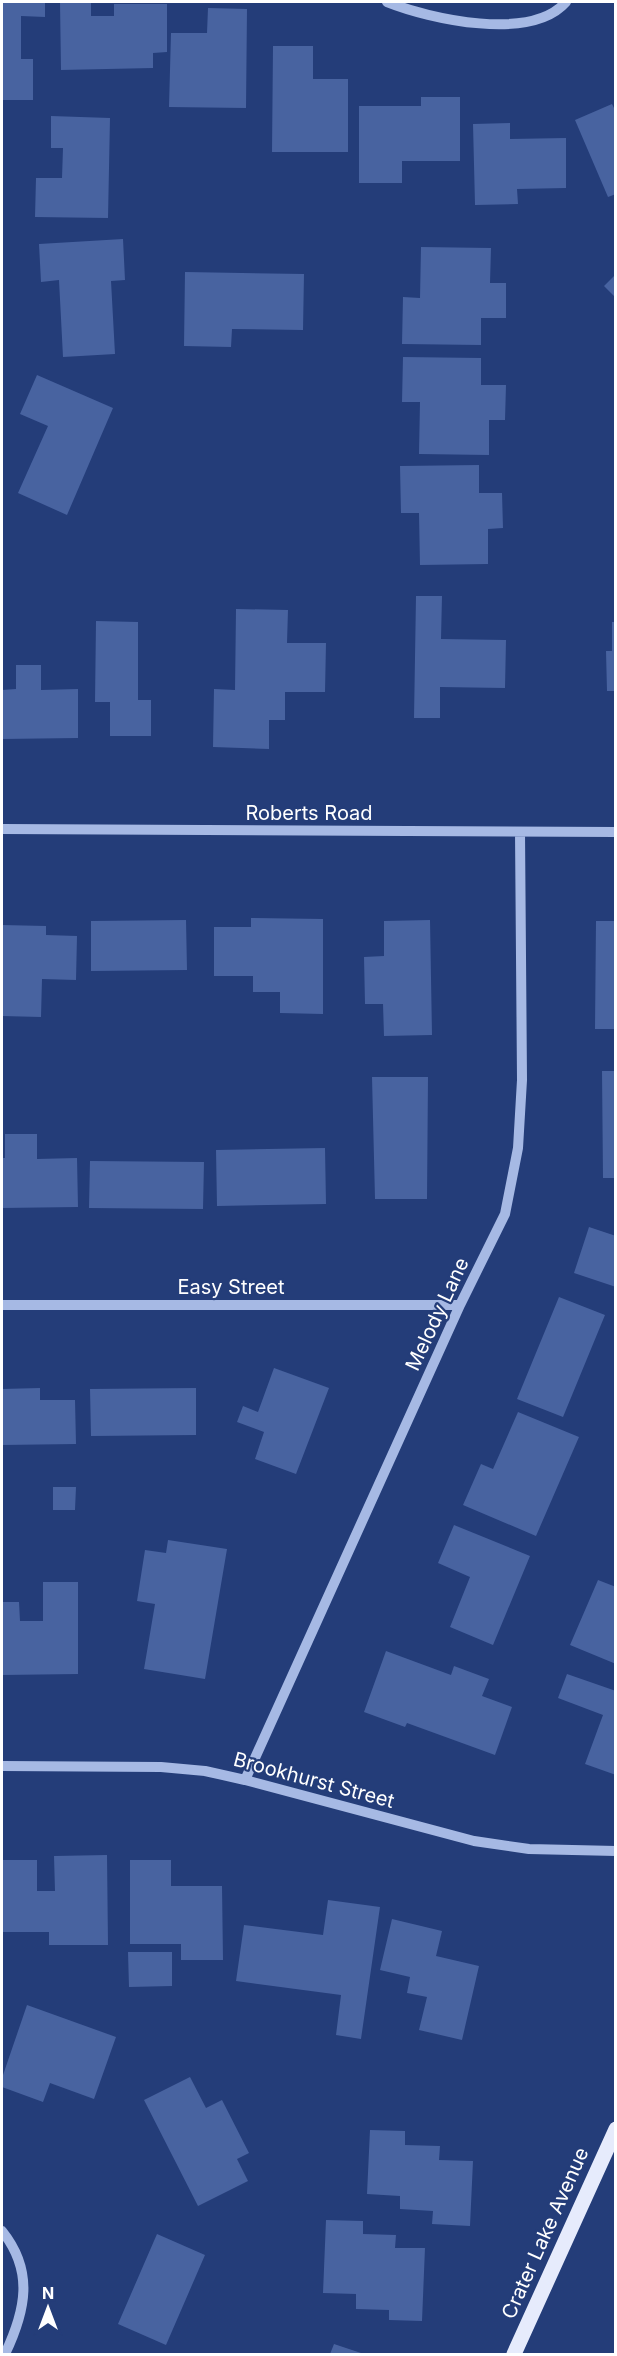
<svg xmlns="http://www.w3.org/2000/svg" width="617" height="2356" font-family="Inter,sans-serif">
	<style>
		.building { fill: #4863a0 }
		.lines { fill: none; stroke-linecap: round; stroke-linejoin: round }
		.minor { stroke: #a6b9e4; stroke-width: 10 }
		.major { stroke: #e6ebfc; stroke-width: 15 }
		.labels { text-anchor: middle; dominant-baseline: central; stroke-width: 4.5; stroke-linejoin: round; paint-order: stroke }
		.street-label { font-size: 20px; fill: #fff; stroke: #243d79 }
	</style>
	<rect width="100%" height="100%" fill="#243d79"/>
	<!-- building -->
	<path class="building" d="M2,2H45V17L21,16V59H33V100H2Z
		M60,2H91V16H114V4H167V52L153,53V68L61,70Z
		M208,8L247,9L246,108L169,107L171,33H207Z
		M273,46H313V79H348V152H272Z
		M421,97H460V161H402V183H359V106H421Z
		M612,104L616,112V194L608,197L575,120Z
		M51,116L110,118L108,218L35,217L36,178H62L63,148H51Z
		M510,123V139L566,138V188L517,189L518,204L475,205L473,124Z
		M123,239L125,280L111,281L115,354L63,357L59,280L41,282L39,244Z
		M421,247L491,248L490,283H506V318H481V345L402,344L403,297L420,298Z
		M185,272L304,274L303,330L232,329L231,347L184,346Z
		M616,274V298L604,286Z
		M403,357L481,358V385H506L505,420H489V455L419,454L420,402H402Z
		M37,375L113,408L67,515L18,493L48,426L20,414Z
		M479,465V493H502L503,528L488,529V564L420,565L419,513H401L400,466Z
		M416,596H442L441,639L506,640L505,688L440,687V718H414Z
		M236,609L288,610L287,643H326L325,692H285V720H269V749L213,747L214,689L235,690Z
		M96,621L138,622V700H151V736H110V702H95Z
		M612,622H616V691H607L606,651H612Z
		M16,665H41V690L78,689V738L2,739V690L16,689Z
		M251,918L323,919V1014L280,1013V992H253V976H214V927H251Z
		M186,920L187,970L91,971V921Z
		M430,920L432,1035L384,1036L383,1004H365L364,957L384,956V921Z
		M596,921H616V1029H595Z
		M2,925L46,926V935L77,936L76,980L42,979L41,1017L2,1016Z
		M602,1071H616V1178H603Z
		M372,1077H428L427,1199H375Z
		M5,1134H37V1159L77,1158L78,1207L2,1208V1158H5Z
		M325,1148L326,1204L217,1206L216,1150Z
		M90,1161L204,1162L203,1209L89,1208Z
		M589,1227L616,1236V1287L574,1273Z
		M559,1297L605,1315L563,1417L517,1399Z
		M274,1368L329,1388L296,1474L255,1459L264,1432L237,1422L243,1406L258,1412Z
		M40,1388V1400H75L76,1444L2,1445V1389Z
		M196,1388V1435L91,1436L90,1389Z
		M518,1412L579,1437L536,1536L463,1505L481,1464L493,1469Z
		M53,1487H76L75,1510H53Z
		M454,1525L530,1556L493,1645L450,1627L470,1577L438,1563Z
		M168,1540L227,1549L205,1679L144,1669L155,1604L137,1601L145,1550L166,1553Z
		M598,1580L616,1587V1664L570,1645Z
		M43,1582H78V1674L2,1675V1602H19L20,1621H43Z
		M386,1651L451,1675L454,1666L489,1679L482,1696L512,1707L495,1755L407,1723L405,1727L364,1712Z
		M567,1674L616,1691V1775L585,1764L603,1715L558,1698Z
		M107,1855L108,1945H49V1932H2V1860H37V1891H55L54,1856Z
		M130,1860H171V1886H222L223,1960H181V1944H130Z
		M328,1900L380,1907L361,2039L336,2035L341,1995L236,1981L244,1925L323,1935Z
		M392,1919L442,1931L436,1956L479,1966L462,2040L419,2030L427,1997L407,1993L410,1977L380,1970Z
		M128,1952H172V1986L129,1987Z
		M27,2005L116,2037L94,2099L50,2083L43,2102L2,2087V2078Z
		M190,2077L206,2108L222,2100L249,2153L237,2159L248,2181L198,2206L144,2100Z
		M370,2130L405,2131V2145L440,2146L439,2160L473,2161L470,2226L432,2224L433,2211L400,2209V2196L367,2194Z
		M326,2220L363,2221V2234L396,2235L395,2248H425L422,2321L389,2320V2310L356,2309V2294L323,2293Z
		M157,2234L205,2255L166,2345L118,2324Z
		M334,2344L364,2354H330Z"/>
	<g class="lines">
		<!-- minor -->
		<path class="minor" d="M387,2C430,19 531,42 566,2
			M2,829L616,832
			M2,1305H460
			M2,1766L161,1767L205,1771L245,1780L474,1841L529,1849L616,1851
			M245,1780L460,1305L505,1214L518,1148L522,1080L520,832
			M2,2231C34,2271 26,2310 5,2354"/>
		<!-- major -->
		<path class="major" d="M514,2354L616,2129"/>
	</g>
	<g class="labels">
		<!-- street labels -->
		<g class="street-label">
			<text x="309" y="813">Roberts Road</text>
			<text x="231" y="1287">Easy Street</text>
			<text transform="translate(437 1314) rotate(-65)">Melody Lane</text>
			<text transform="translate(314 1780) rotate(15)">Brookhurst Street</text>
			<text transform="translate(545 2233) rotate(-66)">Crater Lake Avenue</text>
		</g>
	</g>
	<!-- border -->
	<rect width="617" height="2356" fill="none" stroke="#ffffff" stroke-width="6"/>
	<!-- north arrow -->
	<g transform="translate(48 2308)" stroke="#243d79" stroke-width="4.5" paint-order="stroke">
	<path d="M0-4.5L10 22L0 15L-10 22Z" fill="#ffffff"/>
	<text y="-9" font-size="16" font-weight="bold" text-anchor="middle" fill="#ffffff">N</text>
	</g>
</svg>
